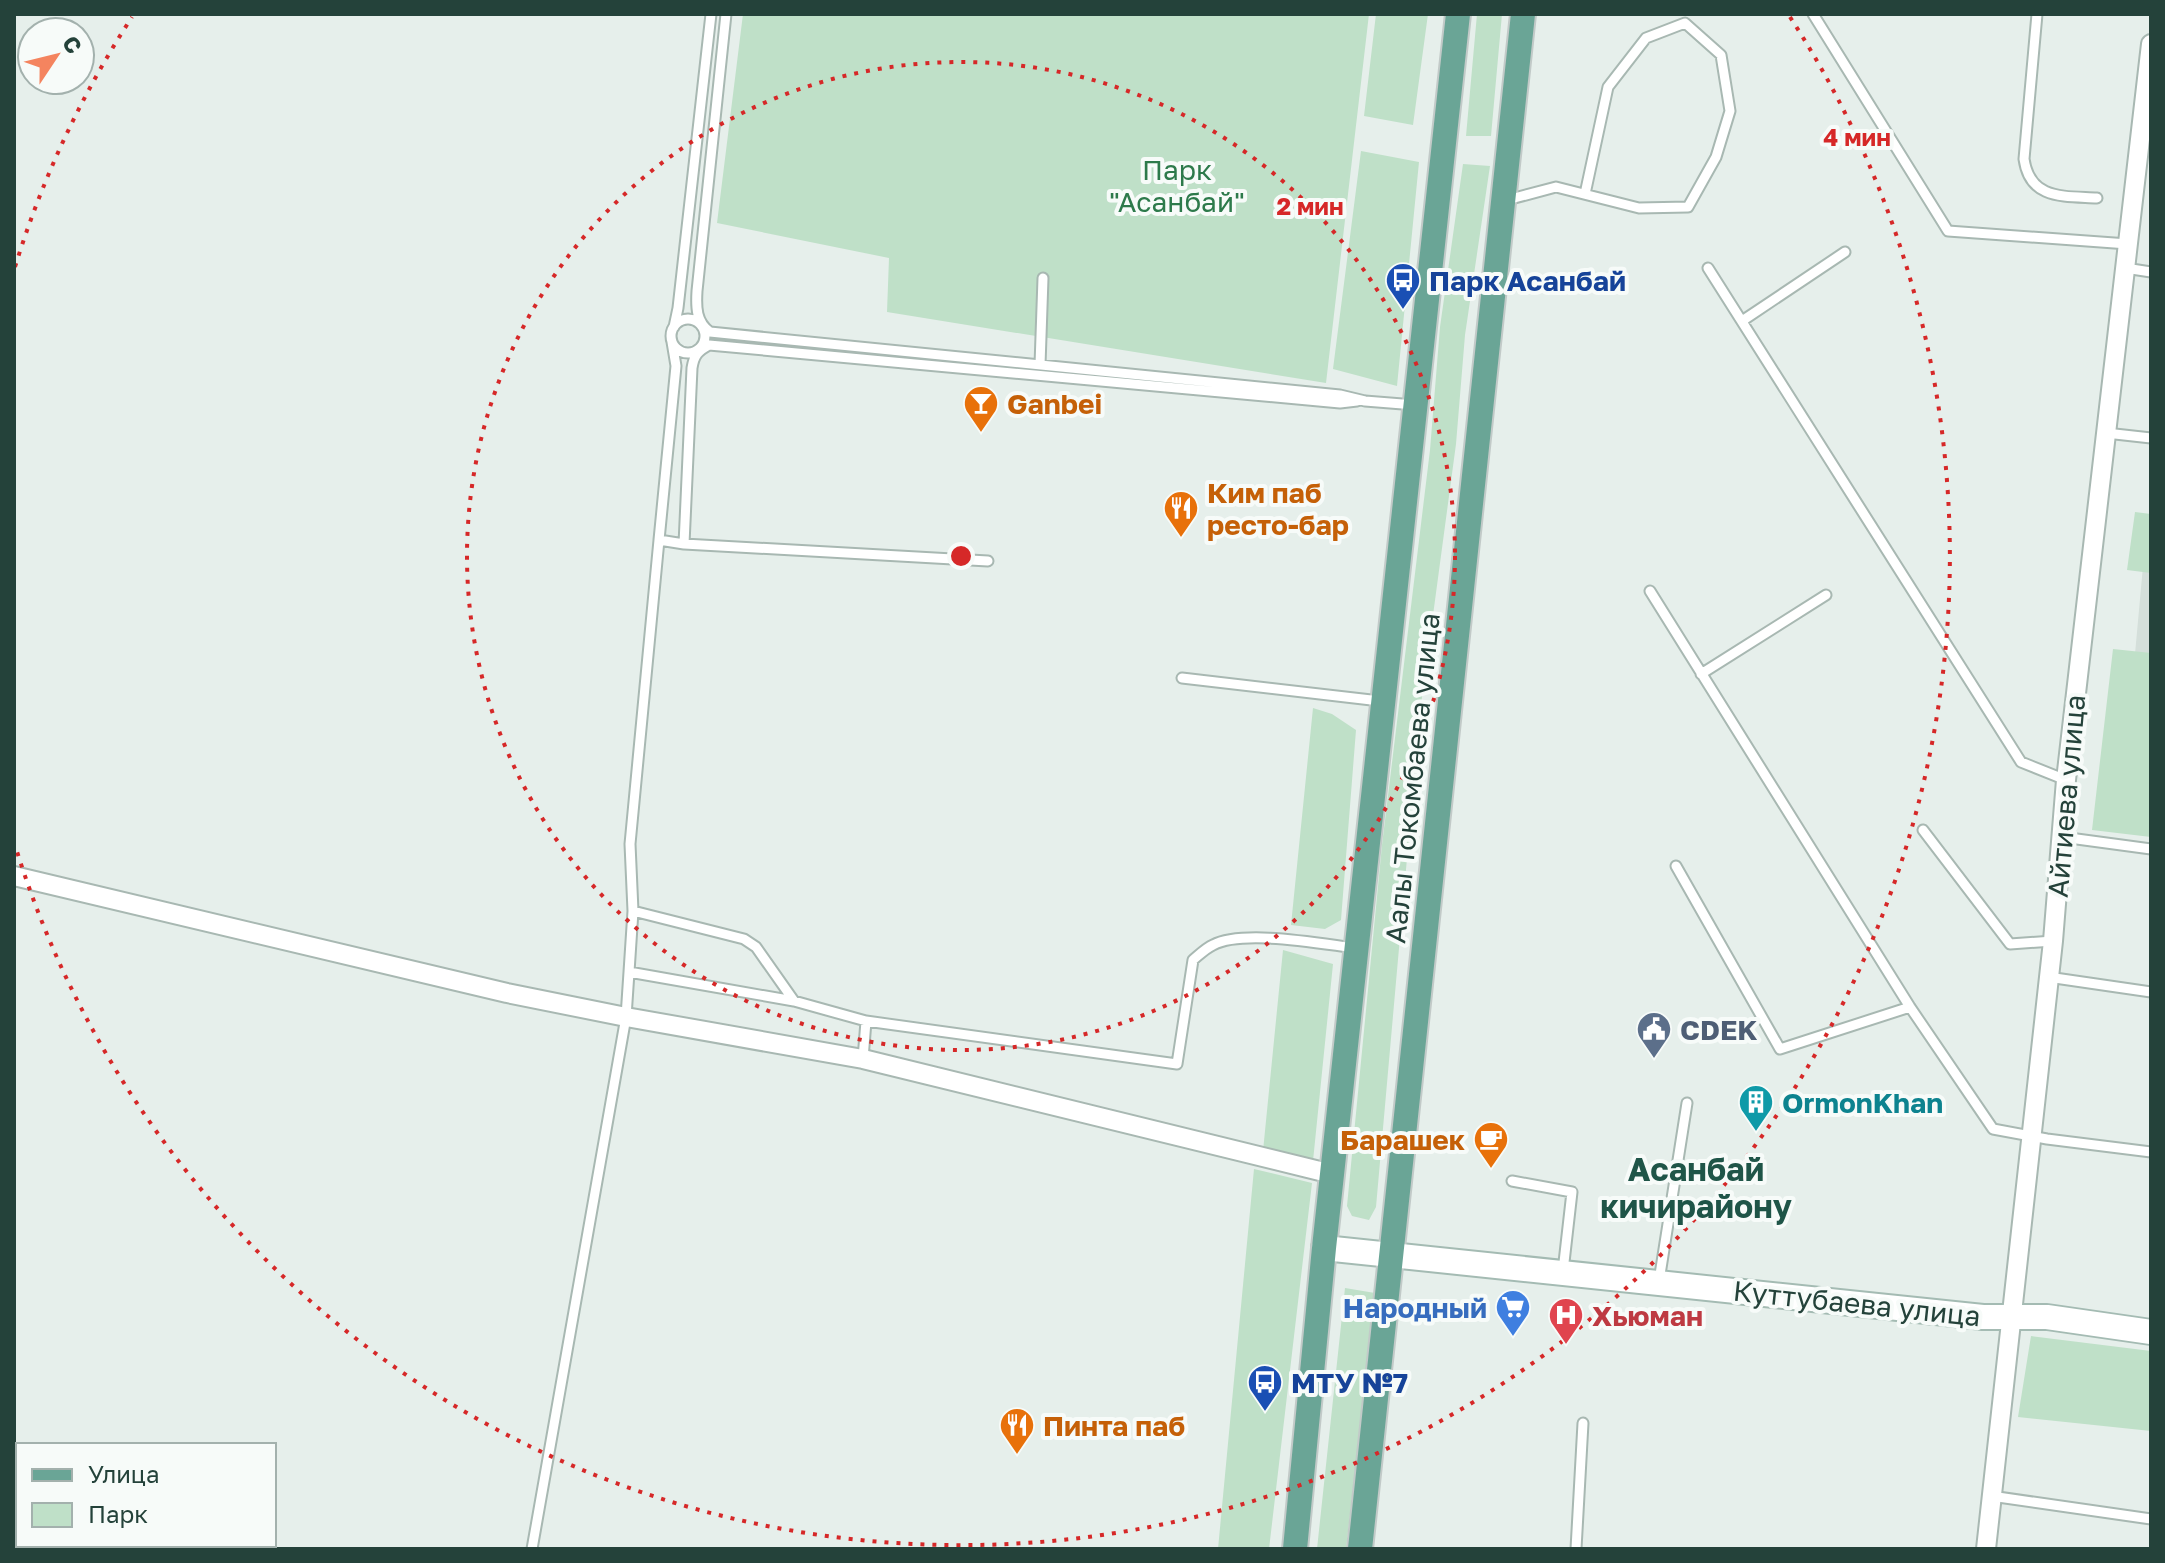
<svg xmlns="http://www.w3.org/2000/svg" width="2165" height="1563" font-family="'Golos Text',sans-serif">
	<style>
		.built { fill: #d4dfda }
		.green { fill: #bfe0c8 }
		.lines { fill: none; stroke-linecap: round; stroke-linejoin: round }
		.lane-casing { stroke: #a8b8b2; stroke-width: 13 }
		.street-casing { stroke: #a8b8b2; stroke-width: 22 }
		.secondary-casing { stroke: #a4bbb3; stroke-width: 28 }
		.primary-casing { stroke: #c2cac8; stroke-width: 28 }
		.lane { stroke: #fff; stroke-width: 9 }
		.street { stroke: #fff; stroke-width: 18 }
		.secondary { stroke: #fff; stroke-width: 24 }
		.primary { stroke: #6aa596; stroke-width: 24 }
		.ring { fill: none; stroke: #d62828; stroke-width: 4; stroke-dasharray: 4 8 }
		.labels { text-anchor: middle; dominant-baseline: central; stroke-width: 8; stroke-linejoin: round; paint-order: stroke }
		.park-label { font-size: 28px; fill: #2d7a4b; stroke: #f7fbf9 }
		.transit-label { font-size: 28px; font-weight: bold; fill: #164399; stroke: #f7fbf9; text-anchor: start }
		.food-label { font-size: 28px; font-weight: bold; fill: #c56008; stroke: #f7fbf9; text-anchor: start }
		.street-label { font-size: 28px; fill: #24423a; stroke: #f7fbf9 }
		.service-label { font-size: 28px; font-weight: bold; fill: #4e5e75; stroke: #f7fbf9; text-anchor: start }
		.culture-label { font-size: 28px; font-weight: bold; fill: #0d838f; stroke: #f7fbf9; text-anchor: start }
		.shop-label { font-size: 28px; font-weight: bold; fill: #366cbe; stroke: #f7fbf9; text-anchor: end }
		.health-label { font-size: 28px; font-weight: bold; fill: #be3a42; stroke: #f7fbf9; text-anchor: start }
		.quarter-label { font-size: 32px; font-weight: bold; fill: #1f5548; stroke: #f7fbf9 }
		.centre { fill: #d62828; stroke: #f7fbf9; stroke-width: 4 }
		.ring-label { font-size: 24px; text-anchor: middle; font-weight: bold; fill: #d62828; stroke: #f7fbf9; stroke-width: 8; stroke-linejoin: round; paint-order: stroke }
	</style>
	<rect width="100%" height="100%" fill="#e6efeb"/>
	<!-- built -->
	<path class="built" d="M2146,533L2151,534V777L2124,775Z"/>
	<!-- green -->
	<path class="green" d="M743,14H1369L1326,383L887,312L889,258L717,223Z
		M1376,14H1428L1413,125L1364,116Z
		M1477,14H1502L1491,136H1466Z
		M1361,151L1419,162L1397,386L1333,369Z
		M1463,164L1490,166L1465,335L1456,444L1420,712L1376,1207L1369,1220L1352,1216L1347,1206L1382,845L1430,450L1440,327Z
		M2135,512L2151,514V573L2127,570Z
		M2113,649L2151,653V837L2092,830Z
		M1313,708L1332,714L1356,730L1341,920L1325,929L1291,925Z
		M1283,950L1333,964L1313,1161L1263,1151Z
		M1254,1169L1312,1183L1269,1549H1218Z
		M1345,1288L1375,1293L1372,1321L1346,1549H1317Z
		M2031,1336L2151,1351V1431L2018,1417Z"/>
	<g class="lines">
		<!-- lane casing -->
		<g class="lane-casing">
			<path id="lane" d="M726,14L697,291C696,307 696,322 710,332L1340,395L1365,401L1415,405
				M1813,14L1948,231L2128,244
				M2037,14L2024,159C2030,200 2063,196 2097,198
				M1507,200L1556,187L1639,208L1688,207L1716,157L1730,111L1721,55L1685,23L1646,38L1608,87L1585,194
				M1708,268L2021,762L2066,780
				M2125,268L2151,272
				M671 336a17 17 0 1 1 34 0a17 17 0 1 1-34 0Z
				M1742,321L1845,252
				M674,327L678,308L711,14
				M672,342L676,366L659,540L684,544L988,561
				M1040,365L1043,278
				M2106,433L2151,438
				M684,544L692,368C694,355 698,351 709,345L1340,403L1357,401
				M1650,591L1910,1007L1993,1129L2047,1139L2151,1152
				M1701,674L1826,595
				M1182,678L1380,701
				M1923,830L2010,944L2053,941
				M2062,837L2151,849
				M1676,866L1780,1049L1910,1007
				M633,911L744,939L756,947L794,1001
				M629,972L633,911L630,844L659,540
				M2048,977L2151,992
				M866,1021L1177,1064L1193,960C1199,955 1206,948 1213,945C1243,929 1322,944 1356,948
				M1512,1181L1572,1192L1563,1271
				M1659,1281L1687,1103
				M1991,1496L2151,1519
				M532,1549L626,1017L629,972L794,1001L866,1021L863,1059
				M1576,1549L1583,1423"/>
		</g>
		<!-- street casing -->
		<g class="street-casing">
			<path id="street" d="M14,876L507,993L626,1017L863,1059L1332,1174
				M1986,1549L2053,941L2066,780L2151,44"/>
		</g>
		<!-- secondary casing -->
		<g class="secondary-casing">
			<path id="secondary" d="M1324,1248L1983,1317H2047L2151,1332"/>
		</g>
		<!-- primary casing -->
		<g class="primary-casing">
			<path id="primary" d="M1295,1549L1324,1248L1458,14
				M1360,1549L1523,14"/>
		</g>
		<!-- lane -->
		<use href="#lane" class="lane"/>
		<!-- street -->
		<use href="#street" class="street"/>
		<!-- secondary -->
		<use href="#secondary" class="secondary"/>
		<!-- primary -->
		<use href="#primary" class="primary"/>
	</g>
	<!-- distance rings -->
	<g class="ring">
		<circle cx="961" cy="556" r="494"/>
		<path d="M15 267A989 989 0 0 1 132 17M1790 17A989 989 0 1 1 15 845"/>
	</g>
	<!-- icons -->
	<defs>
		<g id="bus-pin" transform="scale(1.8)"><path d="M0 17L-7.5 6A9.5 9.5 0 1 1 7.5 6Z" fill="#1a4fb4" stroke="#f7fbf9"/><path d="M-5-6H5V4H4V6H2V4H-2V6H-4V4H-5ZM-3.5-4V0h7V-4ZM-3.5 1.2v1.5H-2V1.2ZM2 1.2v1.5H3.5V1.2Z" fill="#fff"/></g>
		<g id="bar-pin" transform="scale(1.8)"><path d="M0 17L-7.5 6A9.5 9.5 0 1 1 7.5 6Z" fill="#e8710a" stroke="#f7fbf9"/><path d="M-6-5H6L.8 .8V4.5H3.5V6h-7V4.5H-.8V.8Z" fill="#fff"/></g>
		<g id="restaurant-pin" transform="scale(1.8)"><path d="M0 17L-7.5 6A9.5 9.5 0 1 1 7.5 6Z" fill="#e8710a" stroke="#f7fbf9"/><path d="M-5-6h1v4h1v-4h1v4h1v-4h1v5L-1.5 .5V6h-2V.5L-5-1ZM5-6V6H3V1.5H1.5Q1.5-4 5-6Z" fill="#fff"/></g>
		<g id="civic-pin" transform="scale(1.8)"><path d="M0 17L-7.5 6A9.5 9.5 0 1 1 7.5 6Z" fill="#5c6f8a" stroke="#f7fbf9"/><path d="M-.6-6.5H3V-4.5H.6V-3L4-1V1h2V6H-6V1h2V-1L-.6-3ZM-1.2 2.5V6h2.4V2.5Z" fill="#fff"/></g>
		<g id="building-pin" transform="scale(1.8)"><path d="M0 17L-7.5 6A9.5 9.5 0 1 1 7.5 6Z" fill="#0f9aa8" stroke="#f7fbf9"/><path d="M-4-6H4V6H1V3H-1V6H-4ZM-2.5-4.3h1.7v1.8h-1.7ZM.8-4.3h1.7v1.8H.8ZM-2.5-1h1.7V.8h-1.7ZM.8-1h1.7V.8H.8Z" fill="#fff"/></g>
		<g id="cafe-pin" transform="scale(1.8)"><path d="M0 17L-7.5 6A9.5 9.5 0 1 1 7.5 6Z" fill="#e8710a" stroke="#f7fbf9"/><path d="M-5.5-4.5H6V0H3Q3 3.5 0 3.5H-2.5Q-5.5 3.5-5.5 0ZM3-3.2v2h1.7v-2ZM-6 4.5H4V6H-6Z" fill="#fff"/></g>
		<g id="supermarket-pin" transform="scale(1.8)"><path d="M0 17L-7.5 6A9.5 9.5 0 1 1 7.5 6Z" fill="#3f7fe0" stroke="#f7fbf9"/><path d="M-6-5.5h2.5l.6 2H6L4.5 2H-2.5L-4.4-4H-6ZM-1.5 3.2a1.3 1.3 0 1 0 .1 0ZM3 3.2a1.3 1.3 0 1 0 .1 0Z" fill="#fff"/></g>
		<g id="hospital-pin" transform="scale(1.8)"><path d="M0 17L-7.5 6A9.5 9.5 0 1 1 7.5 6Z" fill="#e0444e" stroke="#f7fbf9"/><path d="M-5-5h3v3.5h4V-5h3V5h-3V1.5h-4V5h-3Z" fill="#fff"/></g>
	</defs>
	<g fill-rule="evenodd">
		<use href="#bus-pin" x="1403" y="280"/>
		<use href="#bar-pin" x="981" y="403"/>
		<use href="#restaurant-pin" x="1181" y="508"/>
		<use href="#civic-pin" x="1654" y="1029"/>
		<use href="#building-pin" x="1756" y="1102"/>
		<use href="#cafe-pin" x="1491" y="1139"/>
		<use href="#supermarket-pin" x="1513" y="1307"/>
		<use href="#hospital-pin" x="1566" y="1315"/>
		<use href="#bus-pin" x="1265" y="1382"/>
		<use href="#restaurant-pin" x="1017" y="1425"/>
	</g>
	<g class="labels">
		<!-- park labels -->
		<g class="park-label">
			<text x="1177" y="169">Парк<tspan x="1177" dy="32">"Асанбай"</tspan></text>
		</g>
		<!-- transit labels -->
		<g class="transit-label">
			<text x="1429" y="280">Парк Асанбай</text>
			<text x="1291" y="1382">МТУ №7</text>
		</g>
		<!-- food labels -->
		<g class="food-label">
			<text x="1007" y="403">Ganbei</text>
			<text x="1207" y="492">Ким паб<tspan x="1207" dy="32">ресто-бар</tspan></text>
			<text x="1465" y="1139" text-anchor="end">Барашек</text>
			<text x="1043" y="1425">Пинта паб</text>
		</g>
		<!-- street labels -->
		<g class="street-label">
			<text transform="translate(1412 778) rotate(-84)">Аалы Токомбаева улица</text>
			<text transform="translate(2066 796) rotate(-85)">Айтиева улица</text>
			<text transform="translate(1857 1303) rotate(6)">Куттубаева улица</text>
		</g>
		<!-- service labels -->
		<g class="service-label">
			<text x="1680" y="1029">CDEK</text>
		</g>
		<!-- culture labels -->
		<g class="culture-label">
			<text x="1782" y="1102">OrmonKhan</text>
		</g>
		<!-- shop labels -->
		<g class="shop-label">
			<text x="1487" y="1307">Народный</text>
		</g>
		<!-- health labels -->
		<g class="health-label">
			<text x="1592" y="1315">Хьюман</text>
		</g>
		<!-- quarter labels -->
		<g class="quarter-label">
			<text x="1696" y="1169">Асанбай<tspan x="1696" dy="37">кичирайону</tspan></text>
		</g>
	</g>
	<circle cx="961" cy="556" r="12" class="centre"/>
	<g class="ring-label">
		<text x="1857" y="146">4 мин</text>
		<text x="1310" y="215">2 мин</text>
	</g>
	<!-- border -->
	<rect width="2165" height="1563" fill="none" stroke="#24423a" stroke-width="32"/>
	<!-- legend -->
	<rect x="16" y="1443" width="260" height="104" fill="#f7fbf9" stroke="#a3b1ad" stroke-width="2"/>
	<rect x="32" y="1469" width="40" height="12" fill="#6aa596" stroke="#a3b1ad" stroke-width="2"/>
	<text x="88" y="1483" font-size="24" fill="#24423a">Улица</text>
	<rect x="32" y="1503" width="40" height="24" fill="#bfe0c8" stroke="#a3b1ad" stroke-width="2"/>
	<text x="88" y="1523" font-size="24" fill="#24423a">Парк</text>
	<!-- north arrow -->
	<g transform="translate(56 56) rotate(55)"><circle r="38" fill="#f7fbf9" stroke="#a3b1ad" stroke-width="2"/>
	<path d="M0-6L14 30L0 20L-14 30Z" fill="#f4845f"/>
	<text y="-12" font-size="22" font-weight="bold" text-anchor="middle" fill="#24423a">С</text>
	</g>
</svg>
